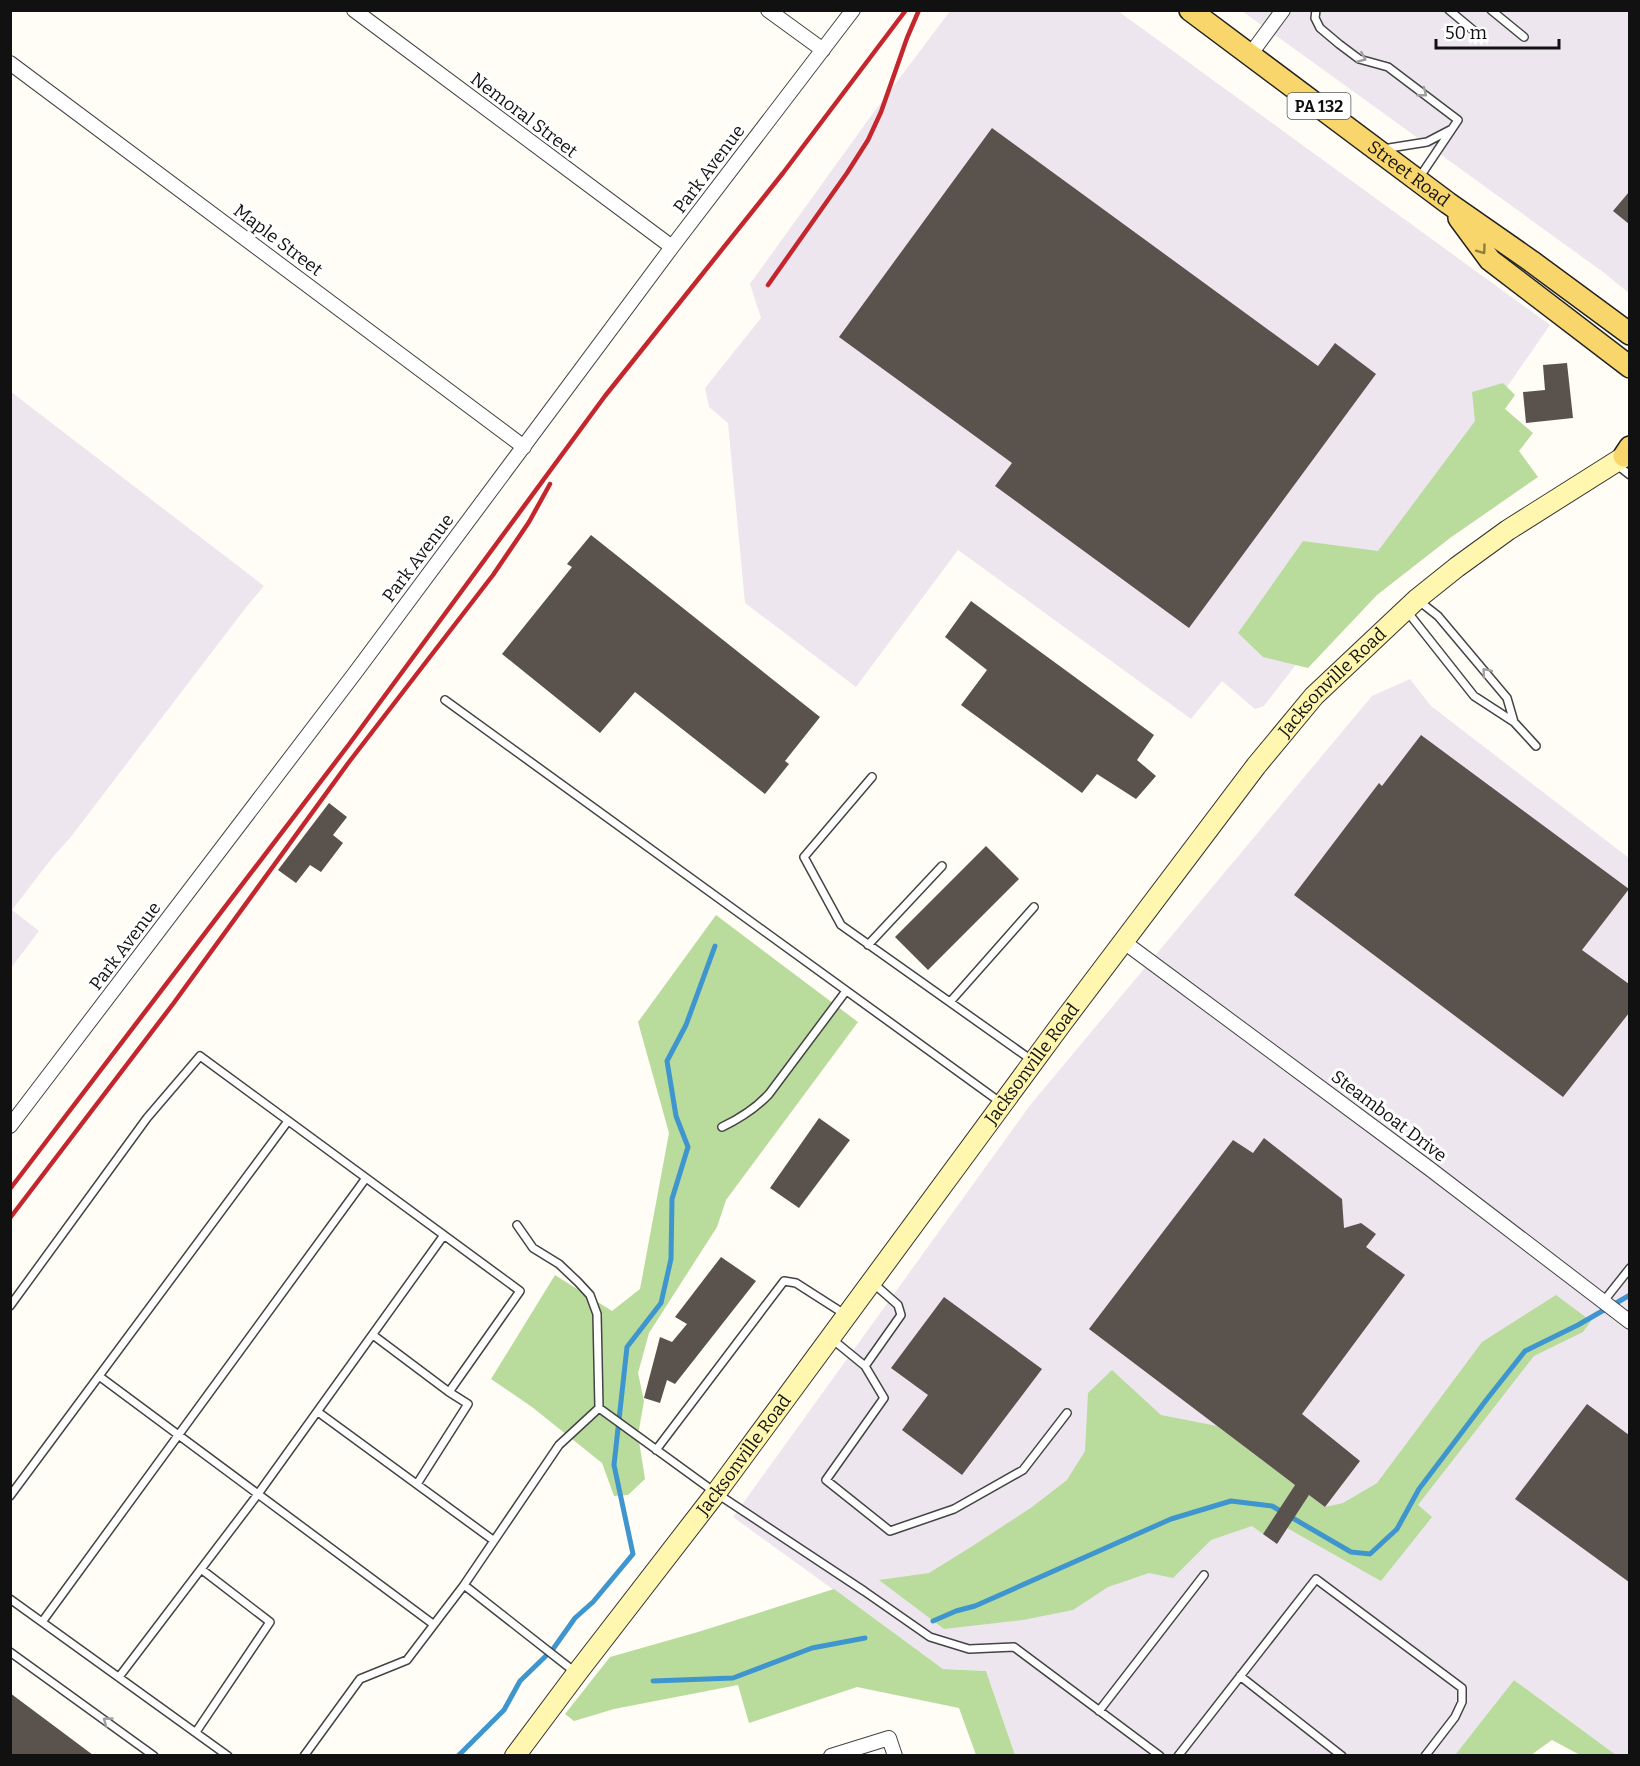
<svg xmlns="http://www.w3.org/2000/svg" width="1640" height="1766" font-family="Bitter,serif">
	<style>
		.industrial { fill: #eee6ef }
		.forest { fill: #b9dc9c }
		.lines { fill: none; stroke-linecap: round; stroke-linejoin: round }
		.stream { stroke: #3f96cf; stroke-width: 5 }
		.building { fill: #5a524d }
		.service-casing { stroke: #444; stroke-width: 10 }
		.minor-casing { stroke: #444; stroke-width: 16 }
		.secondary-casing { stroke: #333; stroke-width: 22 }
		.primary-casing { stroke: #222; stroke-width: 24 }
		.service { stroke: #fff; stroke-width: 7 }
		.minor { stroke: #fff; stroke-width: 14 }
		.secondary { stroke: #fff6b0; stroke-width: 20 }
		.primary { stroke: #f9d66b; stroke-width: 21 }
		.rail { stroke: #c4262e; stroke-width: 4.5 }
		.oneway { stroke: #a0a0a0 }
		.oneway2 { stroke: #917d42 }
		.labels { text-anchor: middle; dominant-baseline: central; stroke-width: 6; stroke-linejoin: round; paint-order: stroke }
		.shield { fill: #fff; stroke: #585858; stroke-width: 1.5 }
		.shield-label { font-size: 16px; font-weight: bold; fill: #111 }
		.street-label { font-size: 18px; fill: #111; stroke: #fff }
	</style>
	<rect width="100%" height="100%" fill="#fffdf5"/>
	<!-- industrial -->
	<path class="industrial" d="M950,11H1118L1550,325L1484,420L1264,706L1255,709L1222,681L1191,719L958,550L856,687L745,603L728,423L709,407L705,388L761,318L750,284L868,120Z
		M1242,11H1629V293L1603,272Z
		M10,391L264,586L244,610L70,838L52,858L12,910L39,931L11,968Z
		M1410,679L1431,706L1629,858V1755H1616L1514,1680L1455,1755H1015L986,1671L943,1669L733,1517L1031,1104L1372,696Z"/>
	<!-- forest -->
	<path class="forest" d="M1503,383L1515,395L1505,409L1533,433L1519,451L1538,477L1450,538L1377,595L1308,668L1263,657L1238,633L1303,541L1378,551L1475,421L1472,392Z
		M716,915L858,1022L726,1200L717,1227L649,1333L638,1373L644,1401L638,1435L645,1479L628,1495L614,1496L602,1463L532,1407L491,1379L555,1275L612,1311L640,1289L669,1133L638,1022Z
		M1556,1295L1591,1321L1583,1332L1534,1356L1418,1505L1432,1517L1381,1581L1287,1528L1309,1495L1325,1507L1343,1503L1377,1483L1482,1342Z
		M1112,1370L1161,1415L1217,1426L1295,1485L1263,1534L1252,1526L1211,1540L1173,1578L1149,1573L1108,1587L1073,1610L1023,1620L944,1629L879,1580L929,1573L974,1545L1032,1507L1067,1480L1085,1451L1088,1393Z
		M834,1589L943,1669L986,1671L1015,1755H976L959,1708L857,1687L749,1723L738,1685L614,1709L574,1721L565,1714L610,1657L698,1632Z
		M1514,1680L1616,1755H1580L1552,1740L1531,1755H1455Z"/>
	<g class="lines">
		<!-- stream -->
		<path class="stream" d="M933,1621L956,1611L975,1606L1171,1519L1231,1501L1272,1506L1351,1552L1370,1554L1397,1529L1419,1489L1487,1399L1525,1351L1578,1325L1630,1295
			M653,1681L733,1678L812,1648L865,1638
			M458,1756L504,1710L520,1681L553,1649L575,1618L593,1602L633,1554L614,1465L627,1347L661,1303L671,1259L672,1199L688,1147L676,1116L667,1061L686,1025L715,946"/>
	</g>
	<!-- building -->
	<path class="building" d="M992,128L1318,366L1335,343L1376,374L1189,628L995,486L1012,463L839,337Z
		M1629,192V224L1613,211Z
		M1567,363L1573,418L1526,423L1523,392L1545,390L1543,365Z
		M591,535L820,717L785,761L789,764L765,794L635,692L600,733L502,654L572,567L567,564Z
		M971,601L1154,735L1137,760L1156,776L1136,799L1097,774L1082,793L961,705L987,670L945,637Z
		M1421,735L1629,889L1582,950L1629,984V1013L1563,1097L1294,895L1379,783L1382,786Z
		M329,803L347,817L333,835L343,843L321,872L310,865L296,883L278,870Z
		M986,846L1019,879L928,970L895,937Z
		M819,1118L850,1140L799,1208L770,1188Z
		M1264,1138L1342,1199L1344,1228L1361,1223L1376,1234L1366,1247L1405,1275L1302,1414L1360,1461L1325,1507L1309,1495L1277,1544L1263,1534L1295,1485L1089,1329L1233,1140L1253,1153Z
		M721,1257L756,1281L675,1384L667,1380L660,1403L644,1398L660,1337L672,1342L687,1324L675,1317Z
		M944,1297L1042,1369L962,1475L902,1430L928,1395L891,1368Z
		M1587,1404L1629,1435V1582L1515,1499Z
		M10,1693L93,1755H10Z"/>
	<g class="lines">
		<!-- service casing -->
		<g class="service-casing">
			<path id="service" d="M1316,10L1315,18L1320,28L1339,44L1359,59L1388,67L1458,120L1419,178
				M1449,10L1473,30
				M1491,10L1524,37
				M1383,149L1427,142L1450,130
				M1617,465L1630,475
				M1419,601L1438,616L1507,698L1514,722
				M1406,610L1474,696L1514,722L1536,746
				M445,700L1000,1102
				M872,777L804,857L841,925L1033,1061
				M868,945L942,866
				M950,1002L1034,907
				M722,1127C741,1118 755,1109 769,1094L846,991
				M517,1225L533,1248L559,1264L578,1282L590,1295L597,1314L599,1408
				M1603,1302L1630,1268
				M10,1306L147,1118L200,1056L520,1291L449,1392L468,1404L417,1484
				M373,1335L449,1392
				M832,1339L865,1366L884,1398L826,1480L890,1531L954,1509L1023,1470L1067,1413
				M865,1366L901,1315L898,1305L873,1283
				M99,1376L433,1624
				M318,1412L493,1540
				M656,1450L784,1281L796,1283L846,1315
				M10,1496L288,1121
				M10,1599L228,1756
				M42,1622L366,1178
				M10,1652L154,1756
				M575,1672L464,1585L559,1445L599,1408L716,1493L864,1591L930,1637L969,1649L1014,1647L1160,1756
				M1240,1676L1342,1756
				M119,1677L258,1494L444,1235
				M1099,1711L1204,1575
				M196,1732L270,1622L201,1569
				M304,1756L360,1679L407,1660L464,1585
				M1178,1756L1316,1579L1462,1688V1702L1455,1717L1425,1756"/>
		</g>
		<!-- minor casing -->
		<g class="minor-casing">
			<path id="minor" d="M354,10L672,247
				M768,10L823,50
				M1250,55L1283,10
				M10,63L524,447
				M1124,942L1430,1169L1630,1322
				M10,1126L355,673L672,247L853,10
				M831,1756L889,1738L895,1756"/>
		</g>
		<!-- secondary casing -->
		<g class="secondary-casing">
			<g id="secondary">
				<path id="s1" d="M515,1756L577,1673L716,1493L1062,1023L1256,766L1314,696L1417,599L1457,567L1508,530L1630,453"/>
			</g>
		</g>
		<!-- primary casing -->
		<g class="primary-casing">
			<g id="primary">
				<path id="s2" d="M1190,10L1448,203L1531,261L1630,334"/>
				<path d="M1459,218L1490,260L1630,367"/>
				<path d="M1624,456L1630,447"/>
			</g>
		</g>
		<!-- service -->
		<use href="#service" class="service"/>
		<!-- minor -->
		<use href="#minor" class="minor"/>
		<!-- secondary -->
		<use href="#secondary" class="secondary"/>
		<!-- primary -->
		<use href="#primary" class="primary"/>
		<!-- rail -->
		<path class="rail" d="M768,285L847,173L868,140L881,112L907,38L919,10
			M10,1189L350,743L605,396L783,173L906,10
			M10,1218L173,1004L349,762L493,575L529,522L550,484"/>
	</g>
	<!-- one-way arrows -->
	<defs><path id="oneway-chevron" d="M-2-3.5L2.5 0L-2 3.5" fill="none" stroke-width="1.6" stroke-linecap="round" stroke-linejoin="round" transform="scale(1.5)"/></defs>
	<g class="oneway">
		<use href="#oneway-chevron" transform="translate(1362 58) rotate(23)"/>
		<use href="#oneway-chevron" transform="translate(1423 93) rotate(38)"/>
		<use href="#oneway-chevron" transform="translate(1486 672) rotate(-130)"/>
		<use href="#oneway-chevron" transform="translate(107 1721) rotate(-144)"/>
	</g>
	<use class="oneway2" href="#oneway-chevron" transform="translate(1482 250) rotate(54)"/>
	<g class="labels">
		<!-- shield labels -->
		<rect class="shield" x="1287.5" y="93" width="63" height="26" rx="4.5"/>
		<g class="shield-label">
			<text x="1319" y="106">PA 132</text>
		</g>
		<!-- street labels -->
		<g class="street-label">
			<text transform="translate(524 115) rotate(37)">Nemoral Street</text>
			<text transform="translate(709 169) rotate(-53)">Park Avenue</text>
			<text stroke="none"><textPath href="#s2" startOffset="273">Street Road</textPath></text>
			<text transform="translate(278 240) rotate(37)">Maple Street</text>
			<text transform="translate(418 558) rotate(-53)">Park Avenue</text>
			<text stroke="none"><textPath href="#s1" startOffset="1350">Jacksonville Road</textPath></text>
			<text transform="translate(125 946) rotate(-53)">Park Avenue</text>
			<text stroke="none"><textPath href="#s1" startOffset="864">Jacksonville Road</textPath></text>
			<text transform="translate(1389 1116) rotate(37)">Steamboat Drive</text>
			<text stroke="none"><textPath href="#s1" startOffset="378">Jacksonville Road</textPath></text>
		</g>
	</g>
	<!-- border -->
	<rect width="1640" height="1766" fill="none" stroke="#111111" stroke-width="24"/>
	<!-- scale -->
	<path d="M1436 39v9h123v-9" fill="none" stroke="#111111" stroke-width="3"/>
	<text x="1445" y="39" font-size="18" fill="#111111" stroke="#ffffff" stroke-width="4.5" paint-order="stroke">50 m</text>
</svg>
